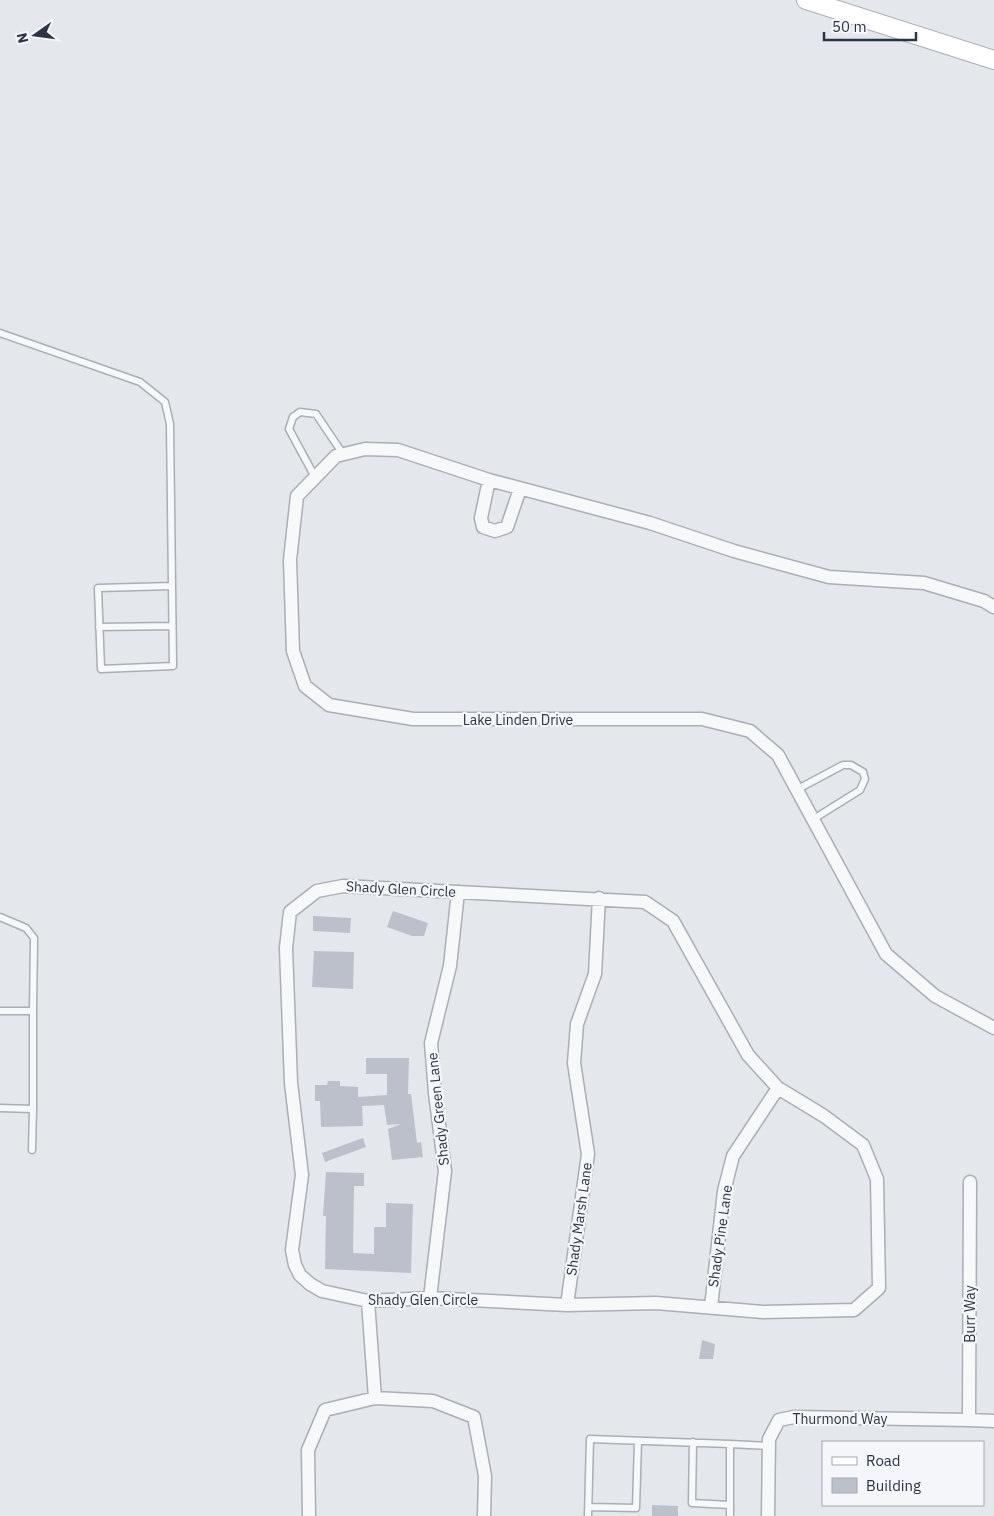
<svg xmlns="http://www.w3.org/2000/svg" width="994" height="1516" font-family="'IBM Plex Sans',sans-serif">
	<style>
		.building { fill: #bbc0ca }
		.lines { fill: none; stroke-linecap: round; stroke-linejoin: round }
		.lane-casing { stroke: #a9aeb7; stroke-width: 9 }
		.street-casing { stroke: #a9aeb7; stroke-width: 15 }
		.secondary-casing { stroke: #a9aeb7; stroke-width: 20 }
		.lane { stroke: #f7f8fa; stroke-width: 6 }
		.street { stroke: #f7f8fa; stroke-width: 12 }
		.secondary { stroke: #fff; stroke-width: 18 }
		.labels { text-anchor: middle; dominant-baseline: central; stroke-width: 4.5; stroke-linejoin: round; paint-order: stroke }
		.street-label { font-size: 14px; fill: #2b3445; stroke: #f4f6f9 }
	</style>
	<rect width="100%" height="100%" fill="#e4e7ec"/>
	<!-- building -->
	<path class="building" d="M393,911L428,923L424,936H412L387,927Z
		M313,916L351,918L350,933L313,931Z
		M314,951L354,952L353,989L312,987Z
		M366,1058H409L408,1094H411L417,1143L421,1142L423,1157L392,1160L388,1129L401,1124L387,1125L384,1105L362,1106L363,1126L321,1127L320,1101H315V1085H327L328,1081H340V1086L358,1087V1097L387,1095V1074H366Z
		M363,1138L366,1147L325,1162L322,1153Z
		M326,1172L364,1173V1186H354L353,1253L374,1254V1227H386V1203L413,1204L411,1273L325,1269L326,1216H323Z
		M702,1340L715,1344L713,1359H699Z
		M652,1505L678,1506V1516H652Z"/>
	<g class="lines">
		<!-- lane casing -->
		<g class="lane-casing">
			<path id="lane" d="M0,333L140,382L165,402L170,424L173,666L101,669L98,588L172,586
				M315,477L289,429L293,417L300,412L316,414L343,454
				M99,627L172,626
				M796,790L843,765H851L863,772L865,779L860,790L812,820
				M0,917L26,928L34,938L33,1011
				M0,1011H33V1109L0,1108
				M32,1150L33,1109
				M693,1442L692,1503L730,1505
				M589,1507L636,1508L638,1441
				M588,1516L590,1439L730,1444
				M730,1516V1444L769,1446"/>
		</g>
		<!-- street casing -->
		<g class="street-casing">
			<path id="street" d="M489,480L481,518L483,527L495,531L507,527L520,489
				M994,607L984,601L924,583L829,577L734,551L650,523L489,480L398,450L365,449L336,456L297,496L290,560L293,651L305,686L329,705L413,719H702L750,731L778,755L886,954L935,996L994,1028
				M343,886L645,902L673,921L748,1055L778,1088L824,1116L863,1145L877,1179L879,1288L854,1310L763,1312L656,1303L567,1305L430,1298L368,1301L322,1291L310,1284L300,1275L295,1265L292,1250L302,1175L291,1083L286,948L290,912L317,891Z
				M970,1182L969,1420L994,1421
				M430,1298L445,1171L435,1093L431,1043L450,966L458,892
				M368,1301L375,1398
				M567,1305L588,1154L574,1063L577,1024L595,974L599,898
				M711,1307L724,1191L733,1156L778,1088
				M309,1516L308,1450L325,1410L375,1398L433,1401L474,1417L485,1476L484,1516
				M768,1516L769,1439L779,1420L794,1417L969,1420"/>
		</g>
		<!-- secondary casing -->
		<g class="secondary-casing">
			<path id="secondary" d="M806,0L994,60"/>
		</g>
		<!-- lane -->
		<use href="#lane" class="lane"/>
		<!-- street -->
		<use href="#street" class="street"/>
		<!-- secondary -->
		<use href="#secondary" class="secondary"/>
	</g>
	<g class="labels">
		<!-- street labels -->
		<g class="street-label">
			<text x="518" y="720">Lake Linden Drive</text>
			<text transform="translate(401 889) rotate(3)">Shady Glen Circle</text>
			<text transform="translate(438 1109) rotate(-96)">Shady Green Lane</text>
			<text transform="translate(579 1219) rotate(-82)">Shady Marsh Lane</text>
			<text transform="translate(720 1236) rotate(-82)">Shady Pine Lane</text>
			<text x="423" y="1300">Shady Glen Circle</text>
			<text transform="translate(970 1314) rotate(-90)">Burr Way</text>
			<text x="840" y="1419">Thurmond Way</text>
		</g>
	</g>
	<!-- legend -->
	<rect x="822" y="1441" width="162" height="65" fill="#f4f6f9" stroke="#a4a8b1"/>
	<rect x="832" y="1457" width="25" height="8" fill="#ffffff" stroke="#a4a8b1"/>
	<text x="866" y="1466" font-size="15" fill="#2b3445">Road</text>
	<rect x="832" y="1478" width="25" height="15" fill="#bbc0ca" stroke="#a4a8b1"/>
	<text x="866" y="1491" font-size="15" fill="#2b3445">Building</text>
	<!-- north arrow -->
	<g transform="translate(35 35) rotate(256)" stroke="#f4f6f9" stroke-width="4" paint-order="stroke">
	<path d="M0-4L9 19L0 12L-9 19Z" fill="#2b3445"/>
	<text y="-8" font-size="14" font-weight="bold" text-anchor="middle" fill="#2b3445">N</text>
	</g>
	<!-- scale -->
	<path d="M824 32v8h92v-8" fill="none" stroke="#2b3445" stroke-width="2.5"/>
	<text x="832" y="32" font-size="15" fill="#2b3445" stroke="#f4f6f9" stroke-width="4" paint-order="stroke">50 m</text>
</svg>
